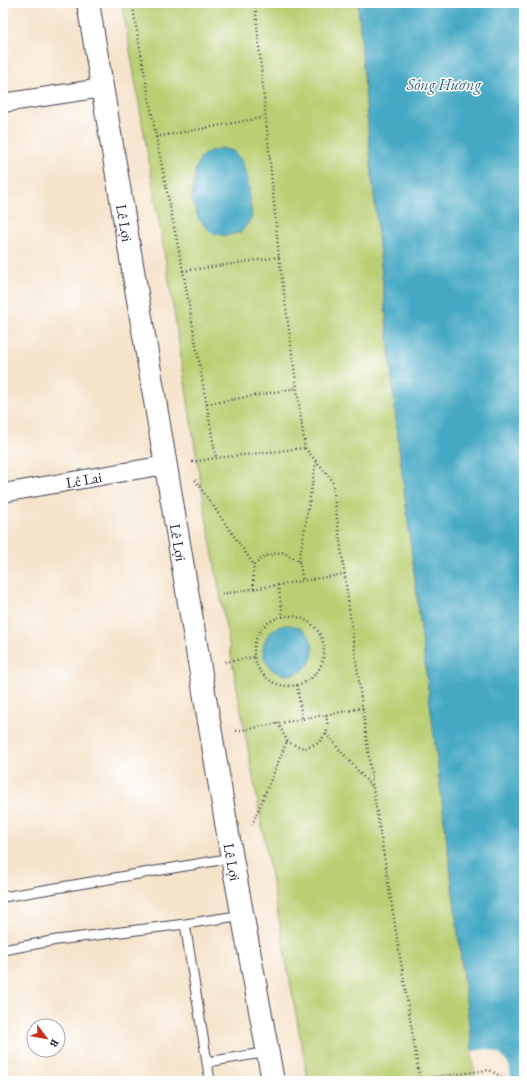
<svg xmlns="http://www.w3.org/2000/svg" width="527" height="1084" font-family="'EB Garamond',serif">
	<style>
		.green { fill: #bacf73; stroke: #6e7857 }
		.water { fill: #44a8c4; stroke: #336580 }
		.pier { fill: #f5e3ca }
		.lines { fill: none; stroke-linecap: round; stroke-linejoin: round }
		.lane-casing { stroke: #423f50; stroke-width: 11 }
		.street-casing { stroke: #423f50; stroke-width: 20 }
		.secondary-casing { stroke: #423f50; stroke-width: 24 }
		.path { stroke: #423f50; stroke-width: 2.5; stroke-dasharray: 1 3; stroke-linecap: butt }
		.lane { stroke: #fff; stroke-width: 9 }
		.street { stroke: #fff; stroke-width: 18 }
		.secondary { stroke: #fff; stroke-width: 22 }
		.labels { text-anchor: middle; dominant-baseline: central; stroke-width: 3; stroke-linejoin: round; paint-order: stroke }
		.street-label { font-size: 15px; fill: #22223b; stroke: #fff }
		.water-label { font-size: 16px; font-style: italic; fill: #315e79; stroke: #fff }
	</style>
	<rect width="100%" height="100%" fill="#fff"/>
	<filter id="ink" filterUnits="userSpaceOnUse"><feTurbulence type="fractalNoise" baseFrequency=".025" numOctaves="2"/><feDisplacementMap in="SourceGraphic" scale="8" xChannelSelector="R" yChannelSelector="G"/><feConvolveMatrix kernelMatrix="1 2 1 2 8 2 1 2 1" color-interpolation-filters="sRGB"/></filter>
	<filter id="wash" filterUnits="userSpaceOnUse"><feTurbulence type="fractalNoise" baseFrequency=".012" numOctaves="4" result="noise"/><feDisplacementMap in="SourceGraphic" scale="16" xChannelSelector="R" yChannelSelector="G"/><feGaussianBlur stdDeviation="0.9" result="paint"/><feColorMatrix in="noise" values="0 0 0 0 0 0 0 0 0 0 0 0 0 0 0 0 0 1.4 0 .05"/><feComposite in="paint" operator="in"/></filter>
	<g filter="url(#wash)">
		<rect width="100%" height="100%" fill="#f5e3ca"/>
		<!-- green -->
		<path class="green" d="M122,3H358L371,164L399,448L476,1081H308L206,517L170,287Z"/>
		<!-- water -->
		<path class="water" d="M358,3H524V1081H476L399,448L371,164Z
			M221,148L233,151L242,161L248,179L252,218L241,232L226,236L212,233L199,220L192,199L195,171L200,158L208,152Z
			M263 650a25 25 0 1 1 50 0a25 25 0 1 1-50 0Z"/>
		<!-- pier -->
		<path class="pier" d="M488,1049L499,1053L509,1065L512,1081H497L493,1079L476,1081L472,1051Z"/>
	</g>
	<g filter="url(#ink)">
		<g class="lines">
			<!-- lane casing -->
			<g class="lane-casing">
				<path id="lane" d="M3,897L232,858
					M185,924L243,915
					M3,950L57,940L185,924L210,1081
					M208,1062L268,1052"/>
			</g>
			<!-- street casing -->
			<g class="street-casing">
				<g id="street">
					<path d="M3,103L102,88"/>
					<path id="s1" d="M3,493L165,465"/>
				</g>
			</g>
			<!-- secondary casing -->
			<g class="secondary-casing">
				<g id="secondary">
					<path id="s2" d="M88,3L232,858L273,1081"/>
				</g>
			</g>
			<!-- path -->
			<path class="path" d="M132,3L156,137L183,271L216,458
				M255,3L279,257L305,448L332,480L373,788L420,1081
				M156,137L266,117
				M183,271L279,257
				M207,404L297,388
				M192,462L216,458L305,448
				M195,480L254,565
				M299,561L316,462
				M278,585L283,617
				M254,589L253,572L254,565L265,556L282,552L299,561L303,581
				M222,594L345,574
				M254 651a35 35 0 1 1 70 0a35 35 0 1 1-70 0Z
				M225,662L254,657
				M297,685L302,719
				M278,723L287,741L292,744L304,748L318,743L326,734L328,728L326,714
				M236,731L363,708
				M326,734L373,788
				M252,825L287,741
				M403,1081L489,1070L506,1079V1081"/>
			<!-- lane -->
			<use href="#lane" class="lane"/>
			<!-- street -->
			<use href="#street" class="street"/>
			<!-- secondary -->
			<use href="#secondary" class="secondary"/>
		</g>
	</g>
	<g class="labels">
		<!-- street labels -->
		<g class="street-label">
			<text stroke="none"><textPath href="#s2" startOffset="223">Lê Lợi</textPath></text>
			<text stroke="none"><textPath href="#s1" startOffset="82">Lê Lai</textPath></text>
			<text stroke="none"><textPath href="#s2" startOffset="547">Lê Lợi</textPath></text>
			<text stroke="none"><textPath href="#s2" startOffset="871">Lê Lợi</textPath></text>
		</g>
		<!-- water labels -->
		<g class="water-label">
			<text x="444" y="84">Sông Hương</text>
		</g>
	</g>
	<!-- margin -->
	<rect width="527" height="1084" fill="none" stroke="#fff" stroke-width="16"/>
	<!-- north arrow -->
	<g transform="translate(46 1038) rotate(122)"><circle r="19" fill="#ffffff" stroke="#a7a7b1"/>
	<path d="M0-3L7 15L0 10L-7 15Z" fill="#c8321e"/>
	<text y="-6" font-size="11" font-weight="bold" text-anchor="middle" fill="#22223b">B</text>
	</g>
</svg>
